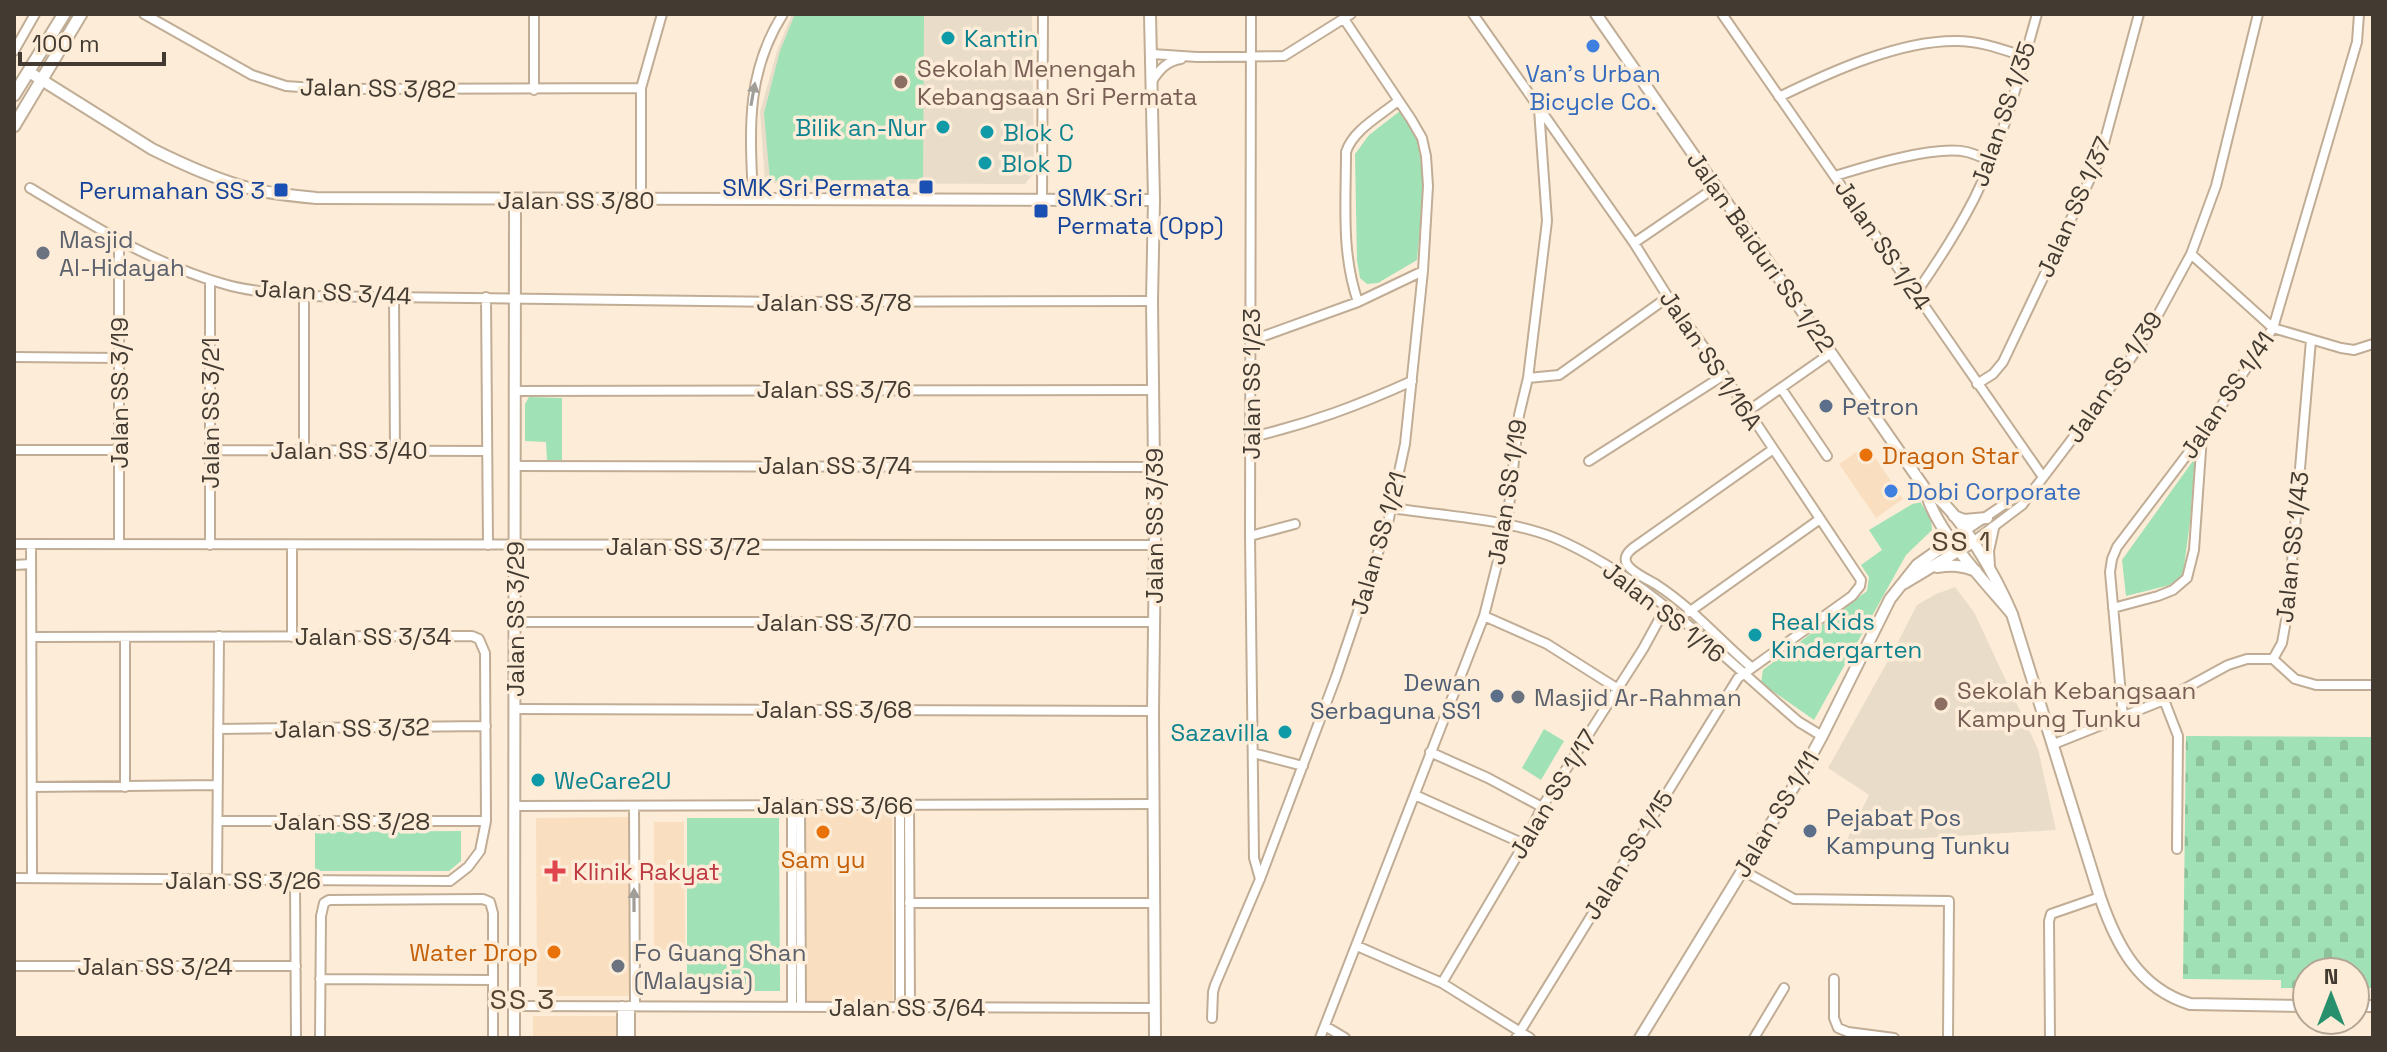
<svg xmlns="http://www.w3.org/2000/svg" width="2387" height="1052" font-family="'Space Grotesk',sans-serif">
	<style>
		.built { fill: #f9dfc0 }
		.education { fill: #e9ddca }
		.cemetery { fill: url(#cemetery-stones) }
		.park { fill: #a0e1b5 }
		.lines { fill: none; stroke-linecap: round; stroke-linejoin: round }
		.minor-casing { stroke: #c1ad95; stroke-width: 12 }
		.tertiary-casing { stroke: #c1ad95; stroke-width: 14 }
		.secondary-casing { stroke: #c1ad95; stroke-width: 15 }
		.minor { stroke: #fff; stroke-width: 8 }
		.tertiary { stroke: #fff; stroke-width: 10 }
		.secondary { stroke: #fff; stroke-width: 11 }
		.oneway { fill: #a19d98 }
		.culture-dot { fill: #0f9aa8; stroke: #fdedd8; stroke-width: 3 }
		.shop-dot { fill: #3f7fe0; stroke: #fdedd8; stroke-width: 3 }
		.education-dot { fill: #8d6e63; stroke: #fdedd8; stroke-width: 3 }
		.transit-dot { fill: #1a4fb4; stroke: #fdedd8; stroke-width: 3 }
		.worship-dot { fill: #6b7280; stroke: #fdedd8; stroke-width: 3 }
		.service-dot { fill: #5c6f8a; stroke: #fdedd8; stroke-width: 3 }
		.food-dot { fill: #e8710a; stroke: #fdedd8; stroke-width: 3 }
		.health-dot { fill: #e0444e; stroke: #fdedd8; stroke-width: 3 }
		.labels { text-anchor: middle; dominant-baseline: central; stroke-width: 7; stroke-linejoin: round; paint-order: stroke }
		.culture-label { font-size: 24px; fill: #0d838f; stroke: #fdedd8; text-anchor: start }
		.education-label { font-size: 24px; fill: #785e54; stroke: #fdedd8; text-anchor: start }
		.shop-label { font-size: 24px; fill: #366cbe; stroke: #fdedd8 }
		.street-label { font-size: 24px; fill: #433b31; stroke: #fdedd8 }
		.transit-label { font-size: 24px; fill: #164399; stroke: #fdedd8; text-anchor: end }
		.worship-label { font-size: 24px; fill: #5b616d; stroke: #fdedd8; text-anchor: start }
		.service-label { font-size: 24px; fill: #4e5e75; stroke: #fdedd8; text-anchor: start }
		.food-label { font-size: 24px; fill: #c56008; stroke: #fdedd8; text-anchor: start }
		.health-label { font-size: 24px; fill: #be3a42; stroke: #fdedd8; text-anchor: start }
		.quarter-label { font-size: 28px; letter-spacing: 2px; fill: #55442f; stroke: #fdedd8 }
	</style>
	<defs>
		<pattern id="cemetery-stones" width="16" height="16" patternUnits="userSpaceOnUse" patternTransform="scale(2)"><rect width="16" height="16" fill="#a0e1b5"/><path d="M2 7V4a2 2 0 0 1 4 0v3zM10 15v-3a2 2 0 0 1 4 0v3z" fill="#8bc29c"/></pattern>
	</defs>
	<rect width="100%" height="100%" fill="#fdedd8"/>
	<!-- built -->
	<path class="built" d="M1867,445L1903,499L1876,518L1839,464Z
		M803,812H892L893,1002H804Z
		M630,817V996H537L536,818Z
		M654,822H684L685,949L654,950Z
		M533,1016H620V1038H533Z"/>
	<!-- education -->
	<path class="education" d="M792,14H1032L1034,173L1025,184L765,183L760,112L777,51Z
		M1955,587L1974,612L2038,749L2056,830L1845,843L1869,795L1828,768L1889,659L1917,605L1936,594Z"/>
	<!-- cemetery -->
	<path class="cemetery" d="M2186,736L2373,737V988H2355V972H2307V988H2281V980L2183,979Z"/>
	<!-- park -->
	<path class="park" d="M795,14H924L923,179L770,181L764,113L780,51Z
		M1400,111L1417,136L1424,184L1417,260L1378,283L1367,284L1360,278L1357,261L1355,154L1369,135Z
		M529,397L562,398V460H547L546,442L525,441V404Z
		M2195,458L2190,521L2182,582L2126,596L2122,560Z
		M1919,500L1931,519L1932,530L1906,555L1814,720L1761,683L1763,670L1867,591L1869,577L1861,565L1882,550L1869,530Z
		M1544,729L1564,741L1541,780L1522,768Z
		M687,818H779L780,991H687Z
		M461,831V861L449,871H315V832Z"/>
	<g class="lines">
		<!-- minor casing -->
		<g class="minor-casing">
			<path id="minor" d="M144,14L252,75L286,86L327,89L641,88
				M534,14V90
				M1251,14L1250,536L1254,858L1260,879
				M1473,14L1634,243L1668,297L1724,375L1861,580L1860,586L1852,596L1738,678L1516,1038
				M1722,14L2043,477
				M14,51L35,14
				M1152,54L1197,57L1284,56L1351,14
				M1152,81C1160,69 1167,61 1181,59
				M1779,97C1830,72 1900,40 1957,41C1980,41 2001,49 2023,56
				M1835,176C1867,166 1935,145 1967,152C1975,154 1983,158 1991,161
				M30,188C92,225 155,265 224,284C250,292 278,293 304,296L777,302L1152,301
				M753,199C750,131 745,74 783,14
				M1042,199L1043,14
				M641,200V88L662,14
				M1634,243L1716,187
				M2191,254L2273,328L2341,348L2354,350L2373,344
				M210,280V545
				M1916,293C1937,263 1957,232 1974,199C2003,141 2019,77 2037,14
				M394,296L395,451
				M486,297L488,545
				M1358,302C1341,253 1346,203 1346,152C1353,130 1380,116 1398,101
				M1250,341L1358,302L1423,271
				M14,357L119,358
				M1528,378L1559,375L1668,297
				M1977,384L1993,374L2003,362L2100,158L2139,14
				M1781,388L1827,456
				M515,391L1154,390
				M1748,411L1831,353
				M1252,437C1311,423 1357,406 1412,381
				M14,450H119
				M210,450L487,451
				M304,450V296
				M1589,461L1724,375
				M515,466L1154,467
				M1392,508C1443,516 1508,519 1555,538C1646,577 1724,658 1799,722L1822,736
				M1965,531L2015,497L2029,493
				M1250,536L1295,524
				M1973,542L2022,505L2101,401L2147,335L2191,254L2216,186L2258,14
				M14,544L1155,545
				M31,544L32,877
				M119,544V241
				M14,565L31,564
				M2113,608L2158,596L2173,590L2187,578L2194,550L2202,436
				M1689,612L1820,519
				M1484,616L1547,644L1618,689
				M515,622H1154
				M292,637V545
				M2273,659L2282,643L2288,609L2311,340
				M2273,659L2295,679L2316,685H2373
				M1751,667C1720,640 1691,607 1657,585C1649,580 1631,572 1627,564C1623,557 1628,552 1633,548L1772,450
				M2164,700L2178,736L2177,849
				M515,709L1153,711
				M2123,717L2110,572L2112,559L2117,547L2202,435L2273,328L2357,42L2359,14
				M218,729L486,726
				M2054,744L2164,700L2228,665L2247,659H2273
				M1430,752L1488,778L1542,807
				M1253,753L1303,766
				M32,787L217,785
				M125,787V637
				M1415,795L1524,844
				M792,805V1007
				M800,805L801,1007
				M900,805V1007
				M909,805L910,1007
				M515,806L1154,804
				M634,806L635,1006
				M218,821H486
				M1742,870L1794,899L1949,901L1948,1038
				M14,878L450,881L468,867L480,851L486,821L485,653L479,639L472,636L32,637
				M217,880L219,636
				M295,881L296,1038
				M909,903H1155
				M1357,946L1442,983L1530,1038
				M14,966H296
				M320,979L493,980
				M1834,979V1018L1838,1028L1848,1032L1894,1038
				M1442,983L1524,844L1542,807L1643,649L1666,607
				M514,1006L1155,1008
				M622,1006V1038
				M630,1006V1038
				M1212,1018L1213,992L1215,985L1260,879L1336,677L1388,523L1405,444L1423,271L1428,186L1426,156L1422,138L1411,119L1344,19
				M1325,1026L1345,1038
				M320,1038L321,916L324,903L329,900L483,899L490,902L493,913V1038
				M1320,1038L1484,616L1507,525L1519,415L1528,378L1547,221L1539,109
				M1754,1038L1784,988
				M2050,1038L2049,921L2051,914L2100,897"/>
		</g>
		<!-- tertiary casing -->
		<g class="tertiary-casing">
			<path id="tertiary" d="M1150,14L1154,200L1152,301L1155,545L1153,711L1155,1038
				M1596,14L1926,490C1932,527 1987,584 2012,614
				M29,72L152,149C184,165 217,180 252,189C273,194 295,196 316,198L1154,200
				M1926,490C1958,506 1998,581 2012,614L2100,897C2116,944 2138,988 2190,1004L2307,1006
				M1954,516L1964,520L1987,518
				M1989,566L1988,551L1993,528
				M1937,567C1952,565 1962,565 1976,571
				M1903,584L1973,542
				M2355,1006H2373
				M514,1038L515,200
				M1640,1038L1799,778L1822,736L1890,599L1917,565L1965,531"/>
		</g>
		<!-- secondary casing -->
		<g class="secondary-casing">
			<path id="secondary" d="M14,95L64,14
				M14,126L81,14"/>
		</g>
		<!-- minor -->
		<use href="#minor" class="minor"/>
		<!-- tertiary -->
		<use href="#tertiary" class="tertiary"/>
		<!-- secondary -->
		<use href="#secondary" class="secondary"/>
	</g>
	<!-- one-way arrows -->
	<defs><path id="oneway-solid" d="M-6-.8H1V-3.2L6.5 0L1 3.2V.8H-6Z" transform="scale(2)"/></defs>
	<g class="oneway">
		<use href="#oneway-solid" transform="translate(753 94) rotate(-80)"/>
		<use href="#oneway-solid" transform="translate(634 900) rotate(-90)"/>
	</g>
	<!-- markers -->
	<g class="culture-dot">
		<circle cx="948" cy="38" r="8"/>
		<circle cx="943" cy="127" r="8"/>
		<circle cx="987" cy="132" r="8"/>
		<circle cx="985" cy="163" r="8"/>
		<circle cx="1755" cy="635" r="8"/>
		<circle cx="1285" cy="732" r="8"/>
		<circle cx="538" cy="780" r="8"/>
	</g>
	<g class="shop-dot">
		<circle cx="1593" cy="46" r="8"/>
		<circle cx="1891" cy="491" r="8"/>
	</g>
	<g class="education-dot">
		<circle cx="901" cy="82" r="8"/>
		<circle cx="1941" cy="704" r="8"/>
	</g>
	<g class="transit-dot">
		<rect x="918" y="179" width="16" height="16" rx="4"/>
		<rect x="273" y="182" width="16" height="16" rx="4"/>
		<rect x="1033" y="203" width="16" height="16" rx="4"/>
	</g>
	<g class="worship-dot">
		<circle cx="43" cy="253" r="8"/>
		<circle cx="1518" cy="697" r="8"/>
		<circle cx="618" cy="966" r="8"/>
	</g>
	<g class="service-dot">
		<circle cx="1826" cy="406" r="8"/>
		<circle cx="1497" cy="696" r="8"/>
		<circle cx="1810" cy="831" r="8"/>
	</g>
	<g class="food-dot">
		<circle cx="1866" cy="455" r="8"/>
		<circle cx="823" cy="832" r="8"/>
		<circle cx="554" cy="952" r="8"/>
	</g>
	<path class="health-dot" d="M551 859h8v8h8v8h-8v8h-8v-8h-8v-8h8z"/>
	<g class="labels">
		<!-- culture labels -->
		<g class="culture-label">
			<text x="964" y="38">Kantin</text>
			<text x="927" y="127" text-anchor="end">Bilik an-Nur</text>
			<text x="1003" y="132">Blok C</text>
			<text x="1001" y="163">Blok D</text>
			<text x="1771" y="621">Real Kids<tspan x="1771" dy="28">Kindergarten</tspan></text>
			<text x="1269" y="732" text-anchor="end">Sazavilla</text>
			<text x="554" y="780">WeCare2U</text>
		</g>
		<!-- education labels -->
		<g class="education-label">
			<text x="917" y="68">Sekolah Menengah<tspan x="917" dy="28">Kebangsaan Sri Permata</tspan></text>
			<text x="1957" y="690">Sekolah Kebangsaan<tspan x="1957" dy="28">Kampung Tunku</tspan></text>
		</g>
		<!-- shop labels -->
		<g class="shop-label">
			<text x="1593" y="73">Van's Urban<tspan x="1593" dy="28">Bicycle Co.</tspan></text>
			<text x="1907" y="491" text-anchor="start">Dobi Corporate</text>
		</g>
		<!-- street labels -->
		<g class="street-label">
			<text transform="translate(378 88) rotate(1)">Jalan SS 3/82</text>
			<text transform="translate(2003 114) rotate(-71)">Jalan SS 1/35</text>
			<text x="576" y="200">Jalan SS 3/80</text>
			<text transform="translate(2074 207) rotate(-66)">Jalan SS 1/37</text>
			<text transform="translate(1883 245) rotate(56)">Jalan SS 1/24</text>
			<text transform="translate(1761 252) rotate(55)">Jalan Baiduri SS 1/22</text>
			<text transform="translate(333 292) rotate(3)">Jalan SS 3/44</text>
			<text x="834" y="302">Jalan SS 3/78</text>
			<text transform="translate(1711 360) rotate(56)">Jalan SS 1/16A</text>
			<text transform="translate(2114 377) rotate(-56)">Jalan SS 1/39</text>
			<text transform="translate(1251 384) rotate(-90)">Jalan SS 1/23</text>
			<text x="834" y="389">Jalan SS 3/76</text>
			<text transform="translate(119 393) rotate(-90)">Jalan SS 3/19</text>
			<text transform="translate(2227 395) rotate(-56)">Jalan SS 1/41</text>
			<text transform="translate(210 413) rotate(-90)">Jalan SS 3/21</text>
			<text x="349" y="450">Jalan SS 3/40</text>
			<text x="835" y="465">Jalan SS 3/74</text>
			<text transform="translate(1507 492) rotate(-81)">Jalan SS 1/19</text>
			<text transform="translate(1154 526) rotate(-90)">Jalan SS 3/39</text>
			<text transform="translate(1378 543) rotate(-74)">Jalan SS 1/21</text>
			<text x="683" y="546">Jalan SS 3/72</text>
			<text transform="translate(2292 547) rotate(-84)">Jalan SS 1/43</text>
			<text transform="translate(1664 612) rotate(38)">Jalan SS 1/16</text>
			<text transform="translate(515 619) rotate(-90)">Jalan SS 3/29</text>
			<text x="834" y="622">Jalan SS 3/70</text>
			<text x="373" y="636">Jalan SS 3/34</text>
			<text x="834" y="709">Jalan SS 3/68</text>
			<text transform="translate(352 728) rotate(-1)">Jalan SS 3/32</text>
			<text transform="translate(1553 794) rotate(-59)">Jalan SS 1/17</text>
			<text x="835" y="805">Jalan SS 3/66</text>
			<text transform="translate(1776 814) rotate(-59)">Jalan SS 1/11</text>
			<text x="352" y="821">Jalan SS 3/28</text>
			<text transform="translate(1628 855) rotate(-58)">Jalan SS 1/15</text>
			<text x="243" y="880">Jalan SS 3/26</text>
			<text x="155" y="966">Jalan SS 3/24</text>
			<text x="907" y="1007">Jalan SS 3/64</text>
		</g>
		<!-- transit labels -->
		<g class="transit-label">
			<text x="910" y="187">SMK Sri Permata</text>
			<text x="265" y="190">Perumahan SS 3</text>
			<text x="1057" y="197" text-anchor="start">SMK Sri<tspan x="1057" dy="28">Permata (Opp)</tspan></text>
		</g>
		<!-- worship labels -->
		<g class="worship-label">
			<text x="59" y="239">Masjid<tspan x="59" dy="28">Al-Hidayah</tspan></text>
			<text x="1534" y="697">Masjid Ar-Rahman</text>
			<text x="634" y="952">Fo Guang Shan<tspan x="634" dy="28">(Malaysia)</tspan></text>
		</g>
		<!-- service labels -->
		<g class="service-label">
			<text x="1842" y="406">Petron</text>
			<text x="1481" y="682" text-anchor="end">Dewan<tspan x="1481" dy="28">Serbaguna SS1</tspan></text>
			<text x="1826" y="817">Pejabat Pos<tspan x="1826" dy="28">Kampung Tunku</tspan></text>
		</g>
		<!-- food labels -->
		<g class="food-label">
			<text x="1882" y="455">Dragon Star</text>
			<text x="823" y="859" text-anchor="middle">Sam yu</text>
			<text x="538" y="952" text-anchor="end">Water Drop</text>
		</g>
		<!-- health labels -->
		<g class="health-label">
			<text x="573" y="871">Klinik Rakyat</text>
		</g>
		<!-- quarter labels -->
		<g class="quarter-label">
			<text x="1962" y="541">SS 1</text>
			<text x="523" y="999">SS 3</text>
		</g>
	</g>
	<!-- border -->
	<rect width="2387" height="1052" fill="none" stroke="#433b31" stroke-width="32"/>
	<!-- north arrow -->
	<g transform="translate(2331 996)"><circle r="38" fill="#fdedd8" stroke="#b3a695" stroke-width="2"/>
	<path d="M0-6L14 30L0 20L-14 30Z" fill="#29906d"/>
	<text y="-12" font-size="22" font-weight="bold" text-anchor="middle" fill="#433b31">N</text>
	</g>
	<!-- scale -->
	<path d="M20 52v12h144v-12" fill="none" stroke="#433b31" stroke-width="4"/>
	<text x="32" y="52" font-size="24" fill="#433b31" stroke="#fdedd8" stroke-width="6" paint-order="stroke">100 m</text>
</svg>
